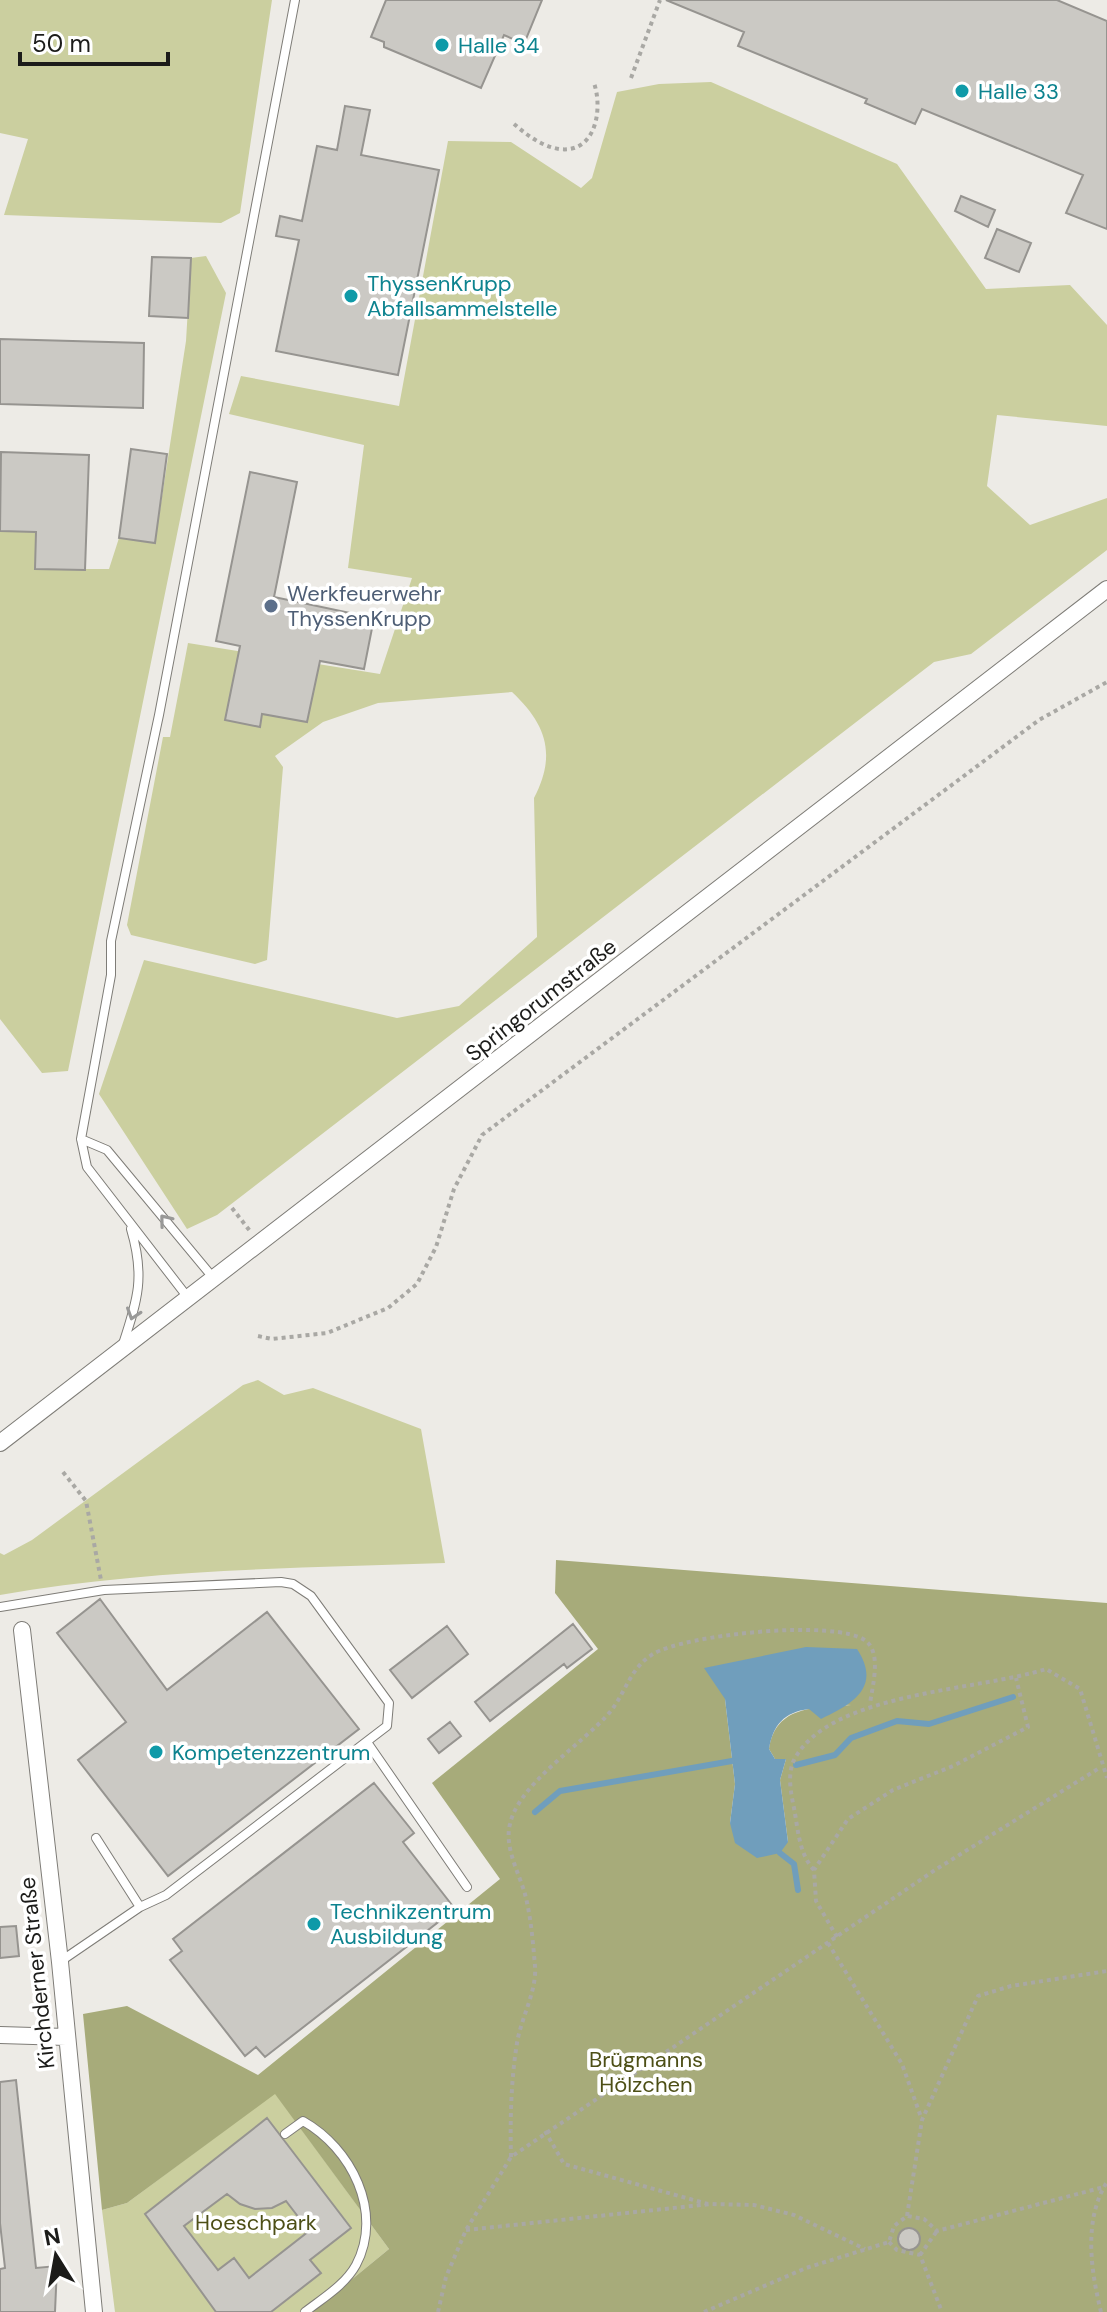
<svg xmlns="http://www.w3.org/2000/svg" width="1107" height="2312" font-family="'DM Sans',sans-serif">
	<style>
		.green { fill: #cbcf9f }
		.forest { fill: #a7ab7a; fill-rule: evenodd }
		.water { fill: #709ebc }
		.lines { fill: none; stroke-linecap: round; stroke-linejoin: round }
		.stream { stroke: #709ebc; stroke-width: 6 }
		.building { fill: #cbc9c4; stroke: #969490; stroke-width: 2; fill-rule: evenodd }
		.service-casing { stroke: #7e7c77; stroke-width: 10 }
		.minor-casing { stroke: #7e7c77; stroke-width: 18 }
		.path { stroke: #a9a8a4; stroke-width: 4; stroke-dasharray: 4 4; stroke-linecap: butt }
		.service { stroke: #fff; stroke-width: 8 }
		.minor { stroke: #fff; stroke-width: 16 }
		.oneway { stroke: #999998 }
		.culture-dot { fill: #0f9aa8; stroke: #fff; stroke-width: 3 }
		.service-dot { fill: #5c6f8a; stroke: #fff; stroke-width: 3 }
		.labels { text-anchor: middle; dominant-baseline: central; stroke-width: 7; stroke-linejoin: round; paint-order: stroke }
		.culture-label { font-size: 22px; fill: #0d838f; stroke: #fff; text-anchor: start }
		.service-label { font-size: 22px; fill: #4e5e75; stroke: #fff; text-anchor: start }
		.street-label { font-size: 22px; fill: #1c1c1a; stroke: #fff }
		.park-label { font-size: 22px; fill: #4d4f16; stroke: #fff }
	</style>
	<rect width="100%" height="100%" fill="#edebe6"/>
	<!-- green -->
	<path class="green" d="M0,0H272L240,213L221,223L4,215L28,139L0,133Z
		M711,82L897,164L986,289L1070,285L1107,325V426L997,415L987,486L1030,525L1107,498V550L971,654L934,662L217,1215L187,1229L99,1094L144,960L397,1018L459,1006L537,937L534,798C557,754 546,724 512,692L378,703L323,722L275,756L283,767L267,960L255,964L131,935L127,925L163,737H170L188,643L380,674L412,578L348,568L364,445L229,414L241,376L399,406L448,141L511,142L581,188L592,178L617,92L659,84Z
		M206,256L226,293L68,1071L42,1073L0,1019V531L36,532V569H109L119,538L155,542L186,341L191,258Z
		M258,1380L284,1395L313,1388L421,1429L445,1563C298,1568 146,1569 0,1595V1553L4,1555L32,1540L243,1385Z
		M275,2093L389,2249L312,2312H115L102,2210L127,2203Z"/>
	<!-- forest -->
	<path class="forest" d="M556,1560L1107,1603V2312H312L389,2249L275,2094L127,2203L102,2210L83,2014L127,2006L258,2075L500,1879L432,1783L598,1649L555,1593ZM725,1699L851,1705C814,1708 776,1705 769,1749L775,1759H786L780,1780L788,1842L730,1823L735,1784Z"/>
	<!-- water -->
	<path class="water" d="M806,1647L857,1649C882,1687 853,1704 821,1719L809,1709C784,1712 773,1725 769,1749L775,1759H786L780,1780L788,1842L780,1853L757,1858L735,1843L730,1823L735,1784L725,1699L704,1668Z"/>
	<g class="lines">
		<!-- stream -->
		<path class="stream" d="M796,1765L835,1755L851,1738L897,1721L929,1724L1013,1697
			M535,1812L560,1791L732,1761
			M780,1853L794,1864L798,1890"/>
	</g>
	<!-- building -->
	<path class="building" d="M386,0H542L524,44L504,35L481,88L384,47V42L371,37Z
		M666,0H1057L1107,21V229L1066,213L1083,175L922,109L915,124L865,103L867,99L738,46L744,32Z
		M345,106L370,110L361,155L439,170L398,375L276,351L299,240L276,236L280,216L302,221L317,146L337,150Z
		M961,196L995,210L988,227L955,211Z
		M997,229L1031,243L1019,272L985,258Z
		M152,257L191,258L188,318L149,316Z
		M0,339L144,343L143,408L0,404Z
		M131,449L167,454L155,543L119,538Z
		M1,452L89,455L85,570L35,569L36,532L0,531Z
		M250,472L297,482L274,597L374,618L364,669L320,661L307,722L262,714L260,727L225,720L240,646L216,641Z
		M100,1599L167,1690L267,1612L359,1729L168,1876L78,1760L126,1722L57,1633Z
		M573,1624L592,1649L567,1668L564,1664L490,1721L475,1702Z
		M447,1626L468,1654L412,1698L390,1670Z
		M450,1722L461,1736L439,1753L428,1739Z
		M374,1783L414,1833L403,1842L455,1909L265,2057L256,2047L245,2056L170,1960L182,1951L173,1939Z
		M16,1926L19,1956L0,1958V1927Z
		M16,2080L36,2268L57,2266L55,2312H0V2269L5,2268L0,2223V2082Z
		M267,2118L351,2228L310,2260L321,2273L271,2312H216L145,2214ZM227,2194L240,2204L255,2209L272,2208L286,2201L309,2231L249,2278L234,2258L218,2270L184,2226Z
		M898 2239a11 11 0 1 1 22 0a11 11 0 1 1-22 0Z"/>
	<g class="lines">
		<!-- service casing -->
		<g class="service-casing">
			<path id="service" d="M81,1139L107,1150L215,1280
				M189,1299L87,1167L81,1139L111,975V941L159,715L295,0
				M123,1344C138,1299 145,1276 131,1229
				M0,1607L104,1590L281,1582L293,1584L311,1596L389,1703L387,1726L166,1895L140,1907L61,1961
				M367,1742L467,1887
				M96,1838L140,1907
				M285,2134L303,2121C351,2148 384,2212 356,2265C345,2285 323,2298 305,2312"/>
		</g>
		<!-- minor casing -->
		<g class="minor-casing">
			<path id="minor" d="M0,1443L1107,589
				M22,1630L60,1962L94,2312
				M0,2035L66,2037"/>
		</g>
		<!-- path -->
		<path class="path" d="M631,78L660,0
			M514,124C527,135 541,146 559,149C596,154 603,109 594,83
			M232,1208L250,1231
			M258,1336L272,1339L327,1333L388,1308L417,1284L436,1247L454,1189L482,1135L1039,720L1107,682
			M63,1472L86,1501L101,1580
			M814,1870C799,1854 798,1829 794,1808C791,1794 787,1774 794,1760C829,1692 978,1691 1046,1669L1080,1689L1107,1778
			M837,1937L816,1901L814,1870L848,1819L893,1790L953,1766L1028,1727L1016,1678
			M828,1943L902,2064L922,2120
			M545,2131L564,2164L708,2204
			M511,2157C510,2120 511,2080 517,2043C521,2018 537,1991 535,1966C533,1943 531,1917 525,1894C519,1873 504,1847 510,1824C519,1783 583,1744 610,1712C626,1692 630,1668 653,1654C684,1635 836,1618 866,1641C882,1654 872,1687 870,1704
			M907,2216L922,2120L978,1996L1011,1986L1107,1971
			M466,2230L711,2204L754,2205L794,2215L865,2249
			M889,2242L897,2250L920,2255L942,2312
			M920,2255L937,2231
			M438,2312L446,2277L466,2230L511,2157L935,1870L1101,1767
			M704,2312L806,2268L889,2242L894,2226L907,2216L924,2219L937,2231L1104,2187
			M1101,2312C1091,2271 1083,2220 1107,2182"/>
		<!-- service -->
		<use href="#service" class="service"/>
		<!-- minor -->
		<use href="#minor" class="minor"/>
	</g>
	<!-- one-way arrows -->
	<defs><path id="oneway-chevron" d="M-2-3.5L2.5 0L-2 3.5" fill="none" stroke-width="1.6" stroke-linecap="round" stroke-linejoin="round" transform="scale(2)"/></defs>
	<g class="oneway">
		<use href="#oneway-chevron" transform="translate(165 1220) rotate(-129)"/>
		<use href="#oneway-chevron" transform="translate(133 1314) rotate(108)"/>
	</g>
	<!-- markers -->
	<g class="culture-dot">
		<circle cx="442" cy="45" r="8"/>
		<circle cx="962" cy="91" r="8"/>
		<circle cx="351" cy="296" r="8"/>
		<circle cx="156" cy="1752" r="8"/>
		<circle cx="314" cy="1924" r="8"/>
	</g>
	<circle class="service-dot" cx="271" cy="606" r="8"/>
	<g class="labels">
		<!-- culture labels -->
		<g class="culture-label">
			<text x="458" y="45">Halle 34</text>
			<text x="978" y="91">Halle 33</text>
			<text x="367" y="283">ThyssenKrupp<tspan x="367" dy="25">Abfallsammelstelle</tspan></text>
			<text x="172" y="1752">Kompetenzzentrum</text>
			<text x="330" y="1911">Technikzentrum<tspan x="330" dy="25">Ausbildung</tspan></text>
		</g>
		<!-- service labels -->
		<g class="service-label">
			<text x="287" y="593">Werkfeuerwehr<tspan x="287" dy="25">ThyssenKrupp</tspan></text>
		</g>
		<!-- street labels -->
		<g class="street-label">
			<text transform="translate(541 1000) rotate(-38)">Springorumstraße</text>
			<text transform="translate(37 1973) rotate(-96)">Kirchderner Straße</text>
		</g>
		<!-- park labels -->
		<g class="park-label">
			<text x="646" y="2059">Brügmanns<tspan x="646" dy="25">Hölzchen</tspan></text>
			<text x="256" y="2222">Hoeschpark</text>
		</g>
	</g>
	<!-- north arrow -->
	<g transform="translate(56 2256) rotate(349)" stroke="#ffffff" stroke-width="6" paint-order="stroke">
	<path d="M0-6L14 30L0 20L-14 30Z" fill="#1c1c1a"/>
	<text y="-12" font-size="22" font-weight="bold" text-anchor="middle" fill="#1c1c1a">N</text>
	</g>
	<!-- scale -->
	<path d="M20 52v12h148v-12" fill="none" stroke="#1c1c1a" stroke-width="4"/>
	<text x="32" y="52" font-size="24" fill="#1c1c1a" stroke="#ffffff" stroke-width="6" paint-order="stroke">50 m</text>
</svg>
